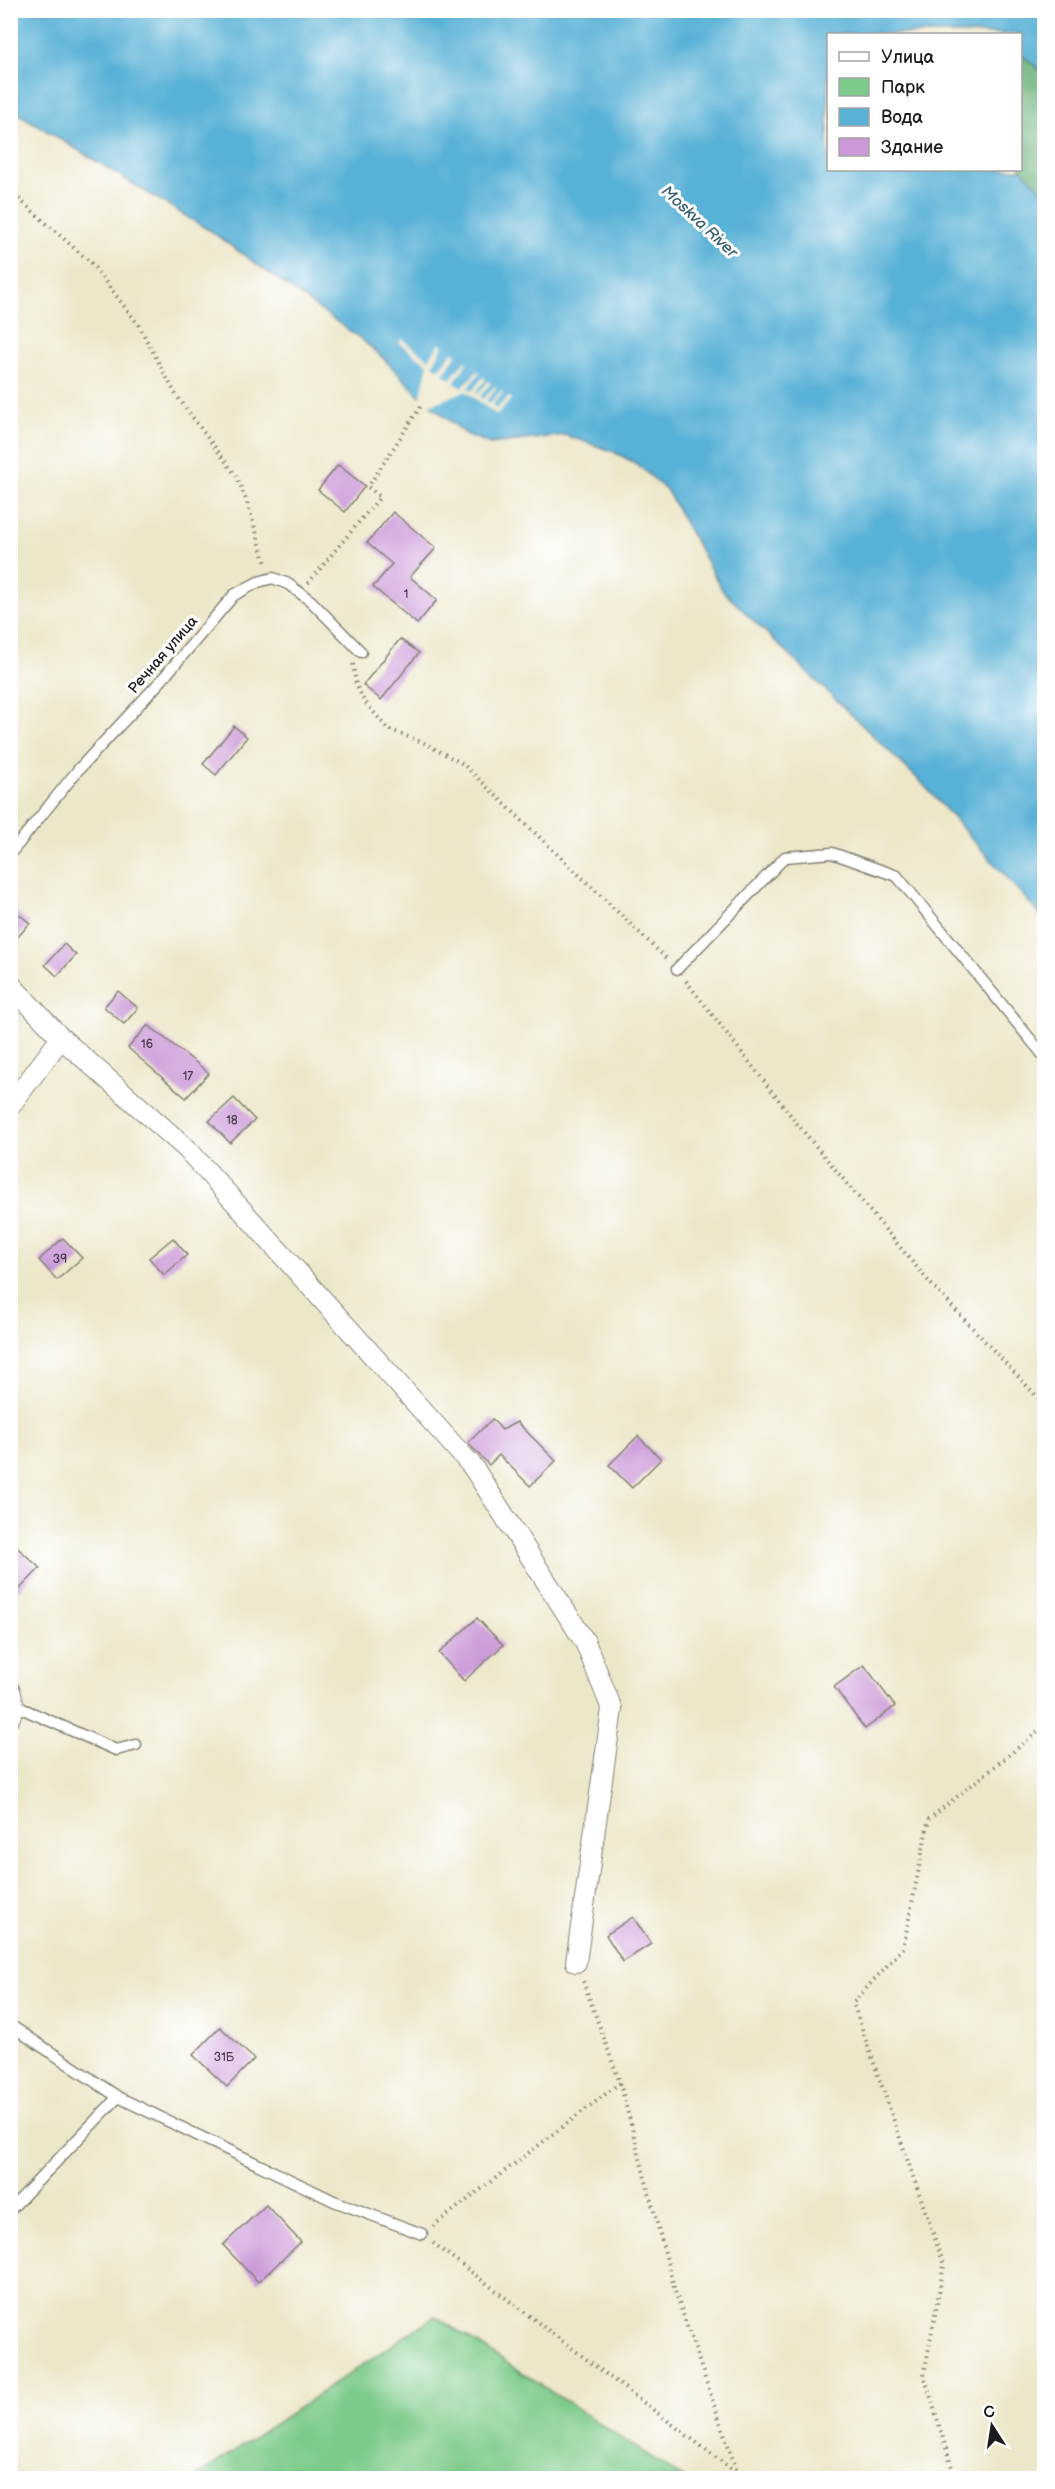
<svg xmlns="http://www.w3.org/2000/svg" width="1055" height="2489" font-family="'Balsamiq Sans',sans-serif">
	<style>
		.green { fill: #7dcb8a; stroke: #4c7453; stroke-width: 1.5 }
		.forest { fill: #66af76; stroke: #416649; stroke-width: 1.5 }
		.water { fill: #59b1d6; stroke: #3a6679; stroke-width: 1.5 }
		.pier { fill: #ede7ca }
		.building { fill: #cb99d8 }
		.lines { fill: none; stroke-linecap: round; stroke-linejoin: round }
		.service-casing { stroke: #848273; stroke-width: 13 }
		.minor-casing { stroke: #848273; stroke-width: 22 }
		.path { stroke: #848273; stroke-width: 4; stroke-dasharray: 1.5 4.5; stroke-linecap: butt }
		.service { stroke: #fff; stroke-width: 10 }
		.minor { stroke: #fff; stroke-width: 20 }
		.labels { text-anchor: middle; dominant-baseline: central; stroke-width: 6; stroke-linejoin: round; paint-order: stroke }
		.number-label { font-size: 12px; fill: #483b4b }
		.street-label { font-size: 15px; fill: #1c1c1c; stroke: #fff }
		.water-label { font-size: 16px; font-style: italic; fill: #375f70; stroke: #fff }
	</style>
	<rect width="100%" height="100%" fill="#fff"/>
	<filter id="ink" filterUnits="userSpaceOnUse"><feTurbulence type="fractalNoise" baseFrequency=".0167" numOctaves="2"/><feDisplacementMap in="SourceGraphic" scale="12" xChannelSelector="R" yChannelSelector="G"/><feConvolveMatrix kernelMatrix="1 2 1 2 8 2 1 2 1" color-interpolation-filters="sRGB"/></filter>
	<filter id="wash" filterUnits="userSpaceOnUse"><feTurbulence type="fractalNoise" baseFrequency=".008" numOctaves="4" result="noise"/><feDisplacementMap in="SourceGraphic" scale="24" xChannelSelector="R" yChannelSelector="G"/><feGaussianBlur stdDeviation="1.35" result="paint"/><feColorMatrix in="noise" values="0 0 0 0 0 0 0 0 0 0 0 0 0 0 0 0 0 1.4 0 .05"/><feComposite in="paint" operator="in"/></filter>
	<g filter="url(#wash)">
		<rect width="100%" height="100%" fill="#ede7ca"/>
		<!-- green -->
		<path class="green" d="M435,2316L683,2478H194Z"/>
		<!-- forest -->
		<path class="forest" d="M1020,54L1044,73V192L1021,169Z"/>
		<!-- water -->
		<path class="water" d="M798,10L815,13L825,10H872L913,17L933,10L1044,11V73L1021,54L1020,34H828V170L1021,169L1044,192V919L921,782L723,591L667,491L637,464L612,451L565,435L490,444L466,434L421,397L383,358L361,339L288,287L212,232L11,109L10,11Z"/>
		<!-- pier -->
		<path class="pier" d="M401,339L429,359L440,343L443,345L433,365L439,369L453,352L457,354L443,374L450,379L465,361L467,363L454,383L462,387L478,371L480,372L468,388L472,391L483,377L486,379L475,393L478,394L488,381L491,383L480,396L483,399L495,386L497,387L486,401L490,403L501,391L503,393L492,405L496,409L509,397L511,399L497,415L465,391L428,406L420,400L428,364L399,343Z"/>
		<g id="blocks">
			<!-- building -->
			<path class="building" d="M338,465L365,486L345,512L318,490Z
				M393,512L436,548L410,577L437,600L417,624L373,587L392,564L367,543Z
				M400,639L419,653L381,700L363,685Z
				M234,726L247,737L216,775L203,764Z
				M10,907L30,923L10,946Z
				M64,944L76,955L57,976L45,965Z
				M118,991L138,1008L124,1024L104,1007Z
				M148,1025L209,1073L186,1098L128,1048Z
				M234,1098L255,1120L230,1143L209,1121Z
				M63,1238L82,1258L57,1280L39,1260Z
				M173,1238L187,1255L164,1275L149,1258Z
				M492,1419L502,1430L517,1422L556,1461L530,1486L499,1455L489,1465L468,1443Z
				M638,1436L661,1459L632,1488L609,1465Z
				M10,1541L40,1568L10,1599Z
				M477,1618L503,1645L464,1681L439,1653Z
				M864,1665L895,1706L865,1729L834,1687Z
				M633,1917L651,1944L623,1962L606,1935Z
				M220,2027L254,2059L227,2087L193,2055Z
				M266,2205L301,2242L258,2282L223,2245Z"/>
		</g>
	</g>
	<g filter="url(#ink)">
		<use href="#blocks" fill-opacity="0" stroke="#848273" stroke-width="1.5"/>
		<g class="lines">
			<!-- service casing -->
			<g class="service-casing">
				<path id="service" d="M10,854L78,770L159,683L234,595L258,582L273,578L288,584L311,601L361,652
					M677,969L785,857L832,853L897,876L1044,1056
					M14,1705L116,1750L136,1745
					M10,2025L118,2097L334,2201L422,2234
					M10,2210L118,2097"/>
			</g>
			<!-- minor casing -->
			<g class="minor-casing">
				<path id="minor" d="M10,984L61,1038L187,1149L473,1467L585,1642L612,1709L576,1962
					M10,1106L61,1038
					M10,1691L14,1705L10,1717"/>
			</g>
			<!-- path -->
			<path class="path" d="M10,191L91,263L138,324L176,395L237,477L247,502L266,564
				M308,583L380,497L368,487L421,406
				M353,664L356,685L365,702L388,729L424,743L463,764L668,960
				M686,981L799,1126L930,1283L1044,1404
				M620,2083L675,2291L738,2474L752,2478
				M433,2226L620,2083L582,1978
				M433,2243L738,2474
				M955,2478L924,2375L944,2265L853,2003L903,1948L929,1819L1044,1727"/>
			<!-- service -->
			<use href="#service" class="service"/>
			<!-- minor -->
			<use href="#minor" class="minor"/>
		</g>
	</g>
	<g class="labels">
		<!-- number labels -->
		<g class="number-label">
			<text x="406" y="594">1</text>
			<text x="147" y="1044">16</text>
			<text x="188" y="1076">17</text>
			<text x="232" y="1120">18</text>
			<text x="60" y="1259">39</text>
			<text x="224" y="2057">31Б</text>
		</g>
		<!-- street labels -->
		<g class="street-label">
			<text transform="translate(163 655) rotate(-49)">Речная улица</text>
		</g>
		<!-- water labels -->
		<g class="water-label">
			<text transform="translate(699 222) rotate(43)">Moskva River</text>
		</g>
	</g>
	<!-- margin -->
	<rect width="1055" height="2489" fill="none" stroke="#fff" stroke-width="36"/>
	<!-- legend -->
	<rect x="827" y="33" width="195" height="138" fill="#ffffff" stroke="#a4a4a4" stroke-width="1.5"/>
	<rect x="839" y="52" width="30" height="9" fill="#ffffff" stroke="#a4a4a4" stroke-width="1.5"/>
	<text x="881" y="63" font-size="18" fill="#1c1c1c">Улица</text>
	<rect x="839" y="78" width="30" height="18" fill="#7dcb8a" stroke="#a4a4a4" stroke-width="1.5"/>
	<text x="881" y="93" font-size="18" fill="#1c1c1c">Парк</text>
	<rect x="839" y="108" width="30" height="18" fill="#59b1d6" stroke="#a4a4a4" stroke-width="1.5"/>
	<text x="881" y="123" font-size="18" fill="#1c1c1c">Вода</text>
	<rect x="839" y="138" width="30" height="18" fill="#cb99d8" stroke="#a4a4a4" stroke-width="1.5"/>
	<text x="881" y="153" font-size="18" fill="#1c1c1c">Здание</text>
	<!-- north arrow -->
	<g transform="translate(992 2426) rotate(348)" stroke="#ffffff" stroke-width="4.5" paint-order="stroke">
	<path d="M0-4.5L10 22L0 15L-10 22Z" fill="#1c1c1c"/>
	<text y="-9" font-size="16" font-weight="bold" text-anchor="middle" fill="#1c1c1c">С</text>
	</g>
</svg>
